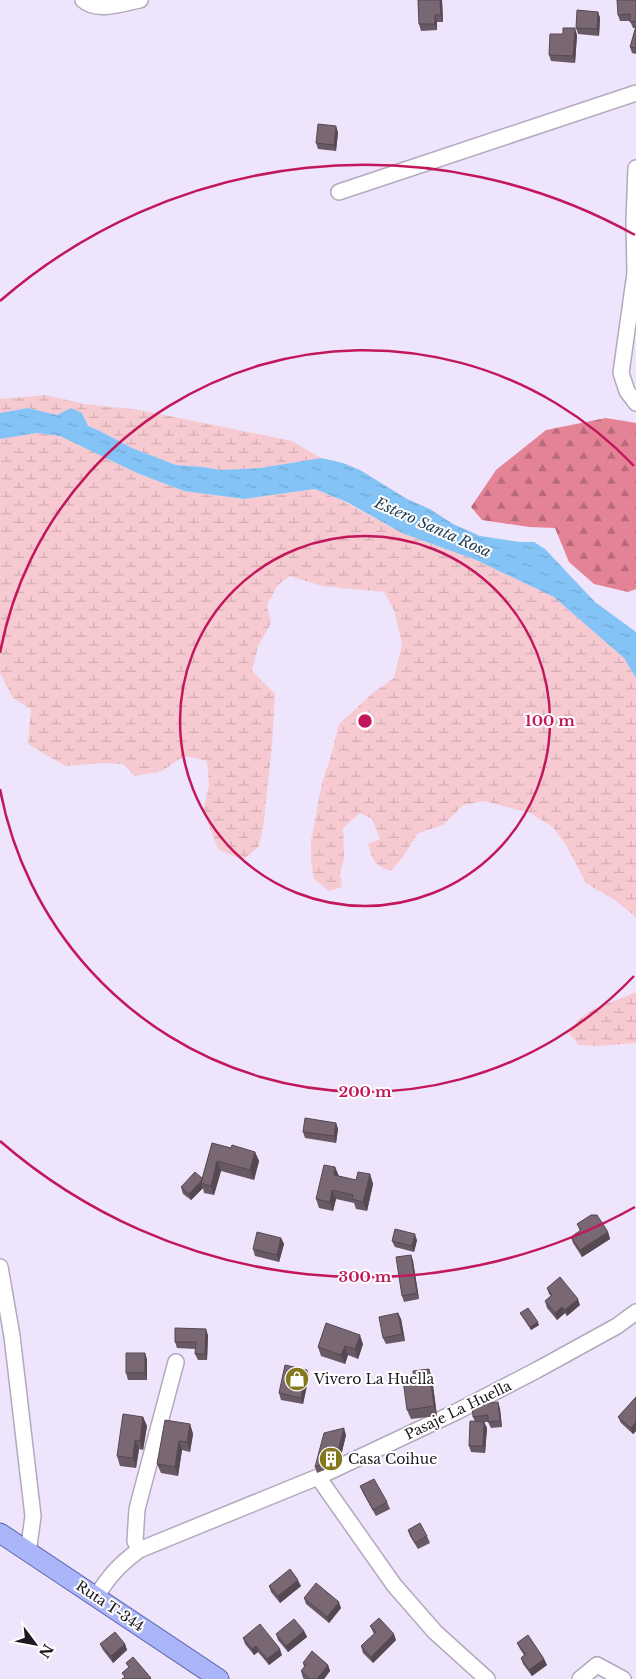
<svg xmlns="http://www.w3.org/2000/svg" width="636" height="1679" font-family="'Libre Baskerville',serif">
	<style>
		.forest { fill: url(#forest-firs) }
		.wetland { fill: url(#wetland-marsh) }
		.water { fill: url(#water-ripples) }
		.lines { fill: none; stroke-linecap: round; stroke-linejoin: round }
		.minor-casing { stroke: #b2a9be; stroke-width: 18 }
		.major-casing { stroke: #555eaa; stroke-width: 21 }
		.minor { stroke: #fff; stroke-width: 15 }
		.major { stroke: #abb5f9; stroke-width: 19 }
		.wall { fill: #695964 }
		.shaded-wall { fill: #554851 }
		.building { fill: #7a6774; stroke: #554851 }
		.ring { fill: none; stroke: #c2185b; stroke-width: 2.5 }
		.labels { text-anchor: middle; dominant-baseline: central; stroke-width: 4; stroke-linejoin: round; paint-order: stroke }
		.poi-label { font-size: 14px; fill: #1c1820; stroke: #fff; text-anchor: start }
		.street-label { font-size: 14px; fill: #1c1820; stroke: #fff }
		.water-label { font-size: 15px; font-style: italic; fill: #1a3c56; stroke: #fff }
		.centre { fill: #c2185b; stroke: #fff; stroke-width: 2.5 }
		.ring-label { font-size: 15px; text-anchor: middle; font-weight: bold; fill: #c2185b; stroke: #fff; stroke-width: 4; stroke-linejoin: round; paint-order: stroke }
	</style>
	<defs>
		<pattern id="forest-firs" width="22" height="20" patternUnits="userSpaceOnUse" patternTransform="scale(1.25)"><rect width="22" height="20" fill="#e48396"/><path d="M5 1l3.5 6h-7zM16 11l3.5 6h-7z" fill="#b86a7a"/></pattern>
		<pattern id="wetland-marsh" width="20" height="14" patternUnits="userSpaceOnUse" patternTransform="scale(1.25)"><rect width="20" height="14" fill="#f6cad0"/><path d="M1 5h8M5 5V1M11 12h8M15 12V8" fill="none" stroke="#d2adb2"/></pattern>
		<pattern id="water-ripples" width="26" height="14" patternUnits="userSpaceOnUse" patternTransform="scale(1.25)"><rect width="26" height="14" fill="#84c3f5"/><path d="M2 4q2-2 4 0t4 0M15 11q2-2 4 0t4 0" fill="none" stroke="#71a7d2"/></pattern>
	</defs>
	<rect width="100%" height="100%" fill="#eee4fb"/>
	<!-- forest -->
	<path class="forest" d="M606,418L636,423V589L628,592L594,584L569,562L555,528L529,527L482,520L471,507L496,470L546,430Z"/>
	<!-- wetland -->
	<path class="wetland" d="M46,395L84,404L140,410L292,441L321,458L260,468L220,470L204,467L176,465L132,448L98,430L88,426L82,413L57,415L28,408L0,413V399Z
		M37,433L60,436L137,473L184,491L244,499L315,489L343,501L402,533L476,560L554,597L624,658L636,678V917L615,900L586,883L566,845L553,827L530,813L485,801L463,805L443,825L418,833L402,858L391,871C374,865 373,861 368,844L380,839L372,819L360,813L343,828L344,859L340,873L342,887L329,891L314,879L311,861V841L322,783L331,756L339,724L374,692L394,678L402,644L394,610L384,592L322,586L290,576L278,585L267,605L271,623L258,646L252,671L275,694L272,745L263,828L259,846L243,860L218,849L203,810L209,786L207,761L184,756L162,771L135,776L123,764L101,763L65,766L28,744L31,709L13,698L0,673V439Z
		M636,992V1043L599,1046L579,1045L568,1032C588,1005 608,1005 636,992Z"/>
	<!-- water -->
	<path class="water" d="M28,408L57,415L71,408L82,413L88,426L98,430L132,448L176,465L204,467L220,470L260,468L321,458L343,463L360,470L407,499L430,509L453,524L480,536L520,542H534L545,549L595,602L636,632V678L624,658L554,597L476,560L402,533L347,502L315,489L244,499L184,491L137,473L60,436L37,433L0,439V413Z"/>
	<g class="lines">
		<!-- minor casing -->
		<g class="minor-casing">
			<path id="minor" d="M83,0C97,13 123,3 140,0
				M636,168L634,221L635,273L621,373L627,391L636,403
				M339,192L636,93
				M0,1267L12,1336L33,1516L28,1553
				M318,1477L394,1585L435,1632L487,1679
				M139,1550L135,1541L137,1509L176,1362
				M96,1597C109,1576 119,1565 139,1550L318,1477L456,1412L537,1370L617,1326L636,1312
				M580,1679L597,1665L623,1679"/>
		</g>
		<!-- major casing -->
		<g class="major-casing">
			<path id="major" d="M0,1533L219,1679"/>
		</g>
		<!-- minor -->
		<use href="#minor" class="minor"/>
		<!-- major -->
		<use href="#major" class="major"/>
	</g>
	<!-- wall -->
	<path class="wall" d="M418,0H442L443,22H437V30L421,31L419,24Z
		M636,0V54L632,53L630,47L636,28H633L630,21H620L618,15Z
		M598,12L600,18L599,36L578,34L576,28Z
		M563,34L577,35L575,63L551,61L549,55Z
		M338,132L336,151L318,149L316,143Z
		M336,1123L338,1129L336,1143L305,1138L303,1132Z
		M212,1143L231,1148L255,1152L259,1161L254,1180L221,1171L214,1195L204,1193L203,1188L191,1200L183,1194L181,1187L202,1178Z
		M335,1167L339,1176L356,1180L370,1174L373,1184L367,1211L356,1209L354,1203L336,1199L333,1211L319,1208L316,1199Z
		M577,1224L608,1232L610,1239L582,1257L573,1243L571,1237L580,1231Z
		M281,1238L284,1244L279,1262L255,1256L253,1249Z
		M417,1240L414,1252L395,1247L392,1241Z
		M411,1255L413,1261L419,1299L404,1302L402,1296Z
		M547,1288L580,1305L567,1316L565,1313L557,1320L547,1308L545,1301L551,1296L549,1294Z
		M398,1313L401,1319L405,1341L386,1344L383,1338Z
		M520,1313L539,1325L531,1330L522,1316Z
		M208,1335L207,1360H198L195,1354L196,1349L177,1348L175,1342Z
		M363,1344L358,1359L348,1355L345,1364L321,1356L318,1347Z
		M147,1359V1380H128L126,1373Z
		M307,1370L309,1376L303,1404L281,1400L279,1393Z
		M432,1378L437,1416L411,1419L407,1410L414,1379Z
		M636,1397V1431L633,1434L621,1423L618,1417Z
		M498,1402L500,1409L502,1427L491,1428L488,1422H484L487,1428L485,1453L471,1452L469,1446L475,1422L473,1417Z
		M143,1417L147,1426L143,1450L139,1449L136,1468L120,1466L117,1456Z
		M190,1424L193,1434L190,1452L182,1450L178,1476L161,1473L157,1464Z
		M346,1435L339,1464L317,1473L315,1467Z
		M360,1486L387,1502L390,1509L376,1516L363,1493Z
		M408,1530L427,1536L430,1543L418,1549L410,1536Z
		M269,1586H301L280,1603L271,1592Z
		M304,1598L341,1608L329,1623L306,1604Z
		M370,1626L396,1640L373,1663L363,1653L361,1646L374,1634Z
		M304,1631L307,1637L288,1652L278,1640L276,1634Z
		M243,1638L282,1655L269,1665L258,1652L254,1655L245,1644Z
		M517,1643L544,1659L547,1665L532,1676L523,1664L521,1658L524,1655L520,1649Z
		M100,1644H125L127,1650L113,1663L103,1650Z
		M303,1663L328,1665L330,1671L324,1679H304L303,1678L301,1671L304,1667Z"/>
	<!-- shaded-wall -->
	<path class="shaded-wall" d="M440,0H442L443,22L441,15Z
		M598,12L600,18L599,36L597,29Z
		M435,15L437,22V30L435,24Z
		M575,28L577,35L575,63L573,56Z
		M336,126L338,132L336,151L334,145Z
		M336,1123L338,1129L336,1143L334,1136Z
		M255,1152L259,1161L254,1180L250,1170Z
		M217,1161L221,1171L214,1195L211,1186Z
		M335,1167L339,1177L334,1175Z
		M370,1174L373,1184L367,1211L363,1202Z
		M203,1179L201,1183L203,1188L191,1200L189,1194Z
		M332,1190L336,1199L333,1211L330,1202Z
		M608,1232L610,1239L582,1257L580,1250Z
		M415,1234L417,1240L414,1252L412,1246Z
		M281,1238L284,1244L279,1262L277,1255Z
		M411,1255L413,1261L419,1299L417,1293Z
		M578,1299L580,1305L567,1316L565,1310Z
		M562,1307L565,1313L557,1320L555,1313Z
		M398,1313L401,1319L405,1341L402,1334Z
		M538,1322L539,1325L531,1330L530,1327Z
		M206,1329L208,1335L207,1360L205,1354Z
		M360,1335L363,1344L358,1359L355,1349Z
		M345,1346L348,1355L345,1364L341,1355Z
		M145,1353L147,1359V1380L145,1373Z
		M429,1369L432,1378L437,1416L434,1406Z
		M307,1370L309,1376L303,1404L301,1398Z
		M498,1402L500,1409L502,1427L500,1421Z
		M143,1417L147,1426L143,1450L140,1441Z
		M484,1422L487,1428L485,1453L483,1446Z
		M636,1422V1431L633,1434L631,1428Z
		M190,1424L193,1434L190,1452L187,1442Z
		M344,1428L346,1435L339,1464L336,1458Z
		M135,1440L139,1449L136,1468L133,1458Z
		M179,1441L182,1450L178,1476L175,1467Z
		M298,1580L301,1586L280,1603L278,1596Z
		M339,1602L341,1608L329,1623L327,1617Z
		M304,1631L307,1637L288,1652L286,1646Z
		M394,1634L396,1640L373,1663L371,1657Z
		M125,1644L127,1650L113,1663L111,1656Z
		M256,1646L258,1652L254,1655L252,1649Z
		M280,1649L282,1655L269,1665L267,1659Z
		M544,1659L547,1665L532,1676L529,1670Z
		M328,1665L330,1671L324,1679H317Z"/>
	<!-- building -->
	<path class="building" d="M418,0H440L441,15H435V24H419Z
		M617,0H636V21L630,22V14L618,15Z
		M577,10L598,12L597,29L576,28Z
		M636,26V48L630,47Z
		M563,28H575L573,56L549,55L550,34H563Z
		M318,124L336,126L334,145L316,143Z
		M305,1118L336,1123L334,1136L303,1132Z
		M212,1143L231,1148L232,1145L255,1152L250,1170L217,1161L211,1186L201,1183Z
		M324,1165L335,1167L334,1175L356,1180L358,1172L370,1174L363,1202L352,1199L353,1195L332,1190L330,1202L316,1199Z
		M195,1172L203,1179L189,1194L181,1187Z
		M591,1215H597L608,1232L580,1250L571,1237L581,1230L577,1224Z
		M395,1229L415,1234L412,1246L392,1241Z
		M257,1232L281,1238L277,1255L253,1249Z
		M411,1255L417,1293L402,1296L396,1257Z
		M560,1277L578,1299L565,1310L562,1307L555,1313L545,1301L552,1295L547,1288Z
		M528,1308L538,1322L530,1327L520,1313Z
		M398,1313L402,1334L383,1338L379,1317Z
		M326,1323L360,1335L355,1349L345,1346L341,1355L318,1347Z
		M175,1328L206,1329L205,1354H195L196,1342H175Z
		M126,1353H145V1373H126Z
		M285,1365L307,1370L301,1398L279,1393Z
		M429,1369L434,1406L407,1410L403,1380L414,1379L413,1371Z
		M636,1397V1422L631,1428L618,1417Z
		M498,1402L500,1421L488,1422V1415L473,1417L472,1405Z
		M123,1414L143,1417L140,1441L135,1440L133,1458L117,1456Z
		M165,1420L190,1424L187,1442L179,1441L175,1467L157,1464Z
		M470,1421L484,1422L483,1446H469Z
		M344,1428L336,1458L315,1467L324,1433Z
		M374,1479L387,1502L373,1510L360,1486Z
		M420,1523L427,1536L415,1543L408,1530Z
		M290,1569L298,1580L278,1596L269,1586Z
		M316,1583L339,1602L327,1617L304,1598Z
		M379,1618L394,1634L371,1657L361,1646L376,1632L370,1626Z
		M294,1619L304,1631L286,1646L276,1634Z
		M260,1624L280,1649L267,1659L256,1646L252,1649L243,1638Z
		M115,1632L125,1644L111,1656L100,1644Z
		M528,1635L544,1659L529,1670L521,1658L526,1654L517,1643Z
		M312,1651L328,1665L317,1679H310L301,1671L306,1665L303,1663Z
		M133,1657L151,1678L149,1679H122L125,1677L122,1673L129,1667L126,1663Z"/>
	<!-- distance rings -->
	<g class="ring">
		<circle cx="365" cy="721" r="185"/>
		<path d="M634 976A371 371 0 0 1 0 789M0 653A371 371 0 0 1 634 466"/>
		<path d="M635 1207A556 556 0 0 1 0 1141M0 301A556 556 0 0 1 635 235"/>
	</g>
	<!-- icons -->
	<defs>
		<g id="shop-disc" transform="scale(1.25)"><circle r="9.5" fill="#84781c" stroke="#fff"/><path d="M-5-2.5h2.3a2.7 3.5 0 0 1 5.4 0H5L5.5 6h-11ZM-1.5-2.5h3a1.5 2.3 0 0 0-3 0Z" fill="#fff"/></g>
		<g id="building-disc" transform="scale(1.25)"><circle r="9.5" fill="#84781c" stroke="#fff"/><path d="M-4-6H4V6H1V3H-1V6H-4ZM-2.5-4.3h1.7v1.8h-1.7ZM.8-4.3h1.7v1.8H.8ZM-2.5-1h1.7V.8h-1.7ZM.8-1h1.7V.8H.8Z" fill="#fff"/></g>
	</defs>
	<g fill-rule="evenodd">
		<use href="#shop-disc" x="297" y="1379"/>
		<use href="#building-disc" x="331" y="1459"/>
	</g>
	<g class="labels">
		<!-- poi labels -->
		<g class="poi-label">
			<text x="314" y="1379">Vivero La Huella</text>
			<text x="348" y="1459">Casa Coihue</text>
		</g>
		<!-- street labels -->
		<g class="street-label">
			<text transform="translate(458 1410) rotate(-26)">Pasaje La Huella</text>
			<text transform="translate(110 1606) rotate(34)">Ruta T-344</text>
		</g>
		<!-- water labels -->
		<g class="water-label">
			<text transform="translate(433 527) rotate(24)">Estero Santa Rosa</text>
		</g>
	</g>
	<circle cx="365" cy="721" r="8" class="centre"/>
	<g class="ring-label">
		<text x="550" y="726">100 m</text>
		<text x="365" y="1097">200 m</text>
		<text x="365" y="1282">300 m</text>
	</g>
	<!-- north arrow -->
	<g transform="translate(35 1644) rotate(122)" stroke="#ffffff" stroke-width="4" paint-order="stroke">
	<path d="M0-4L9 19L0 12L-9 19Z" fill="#1c1820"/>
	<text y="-8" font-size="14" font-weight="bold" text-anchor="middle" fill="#1c1820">N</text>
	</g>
</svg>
